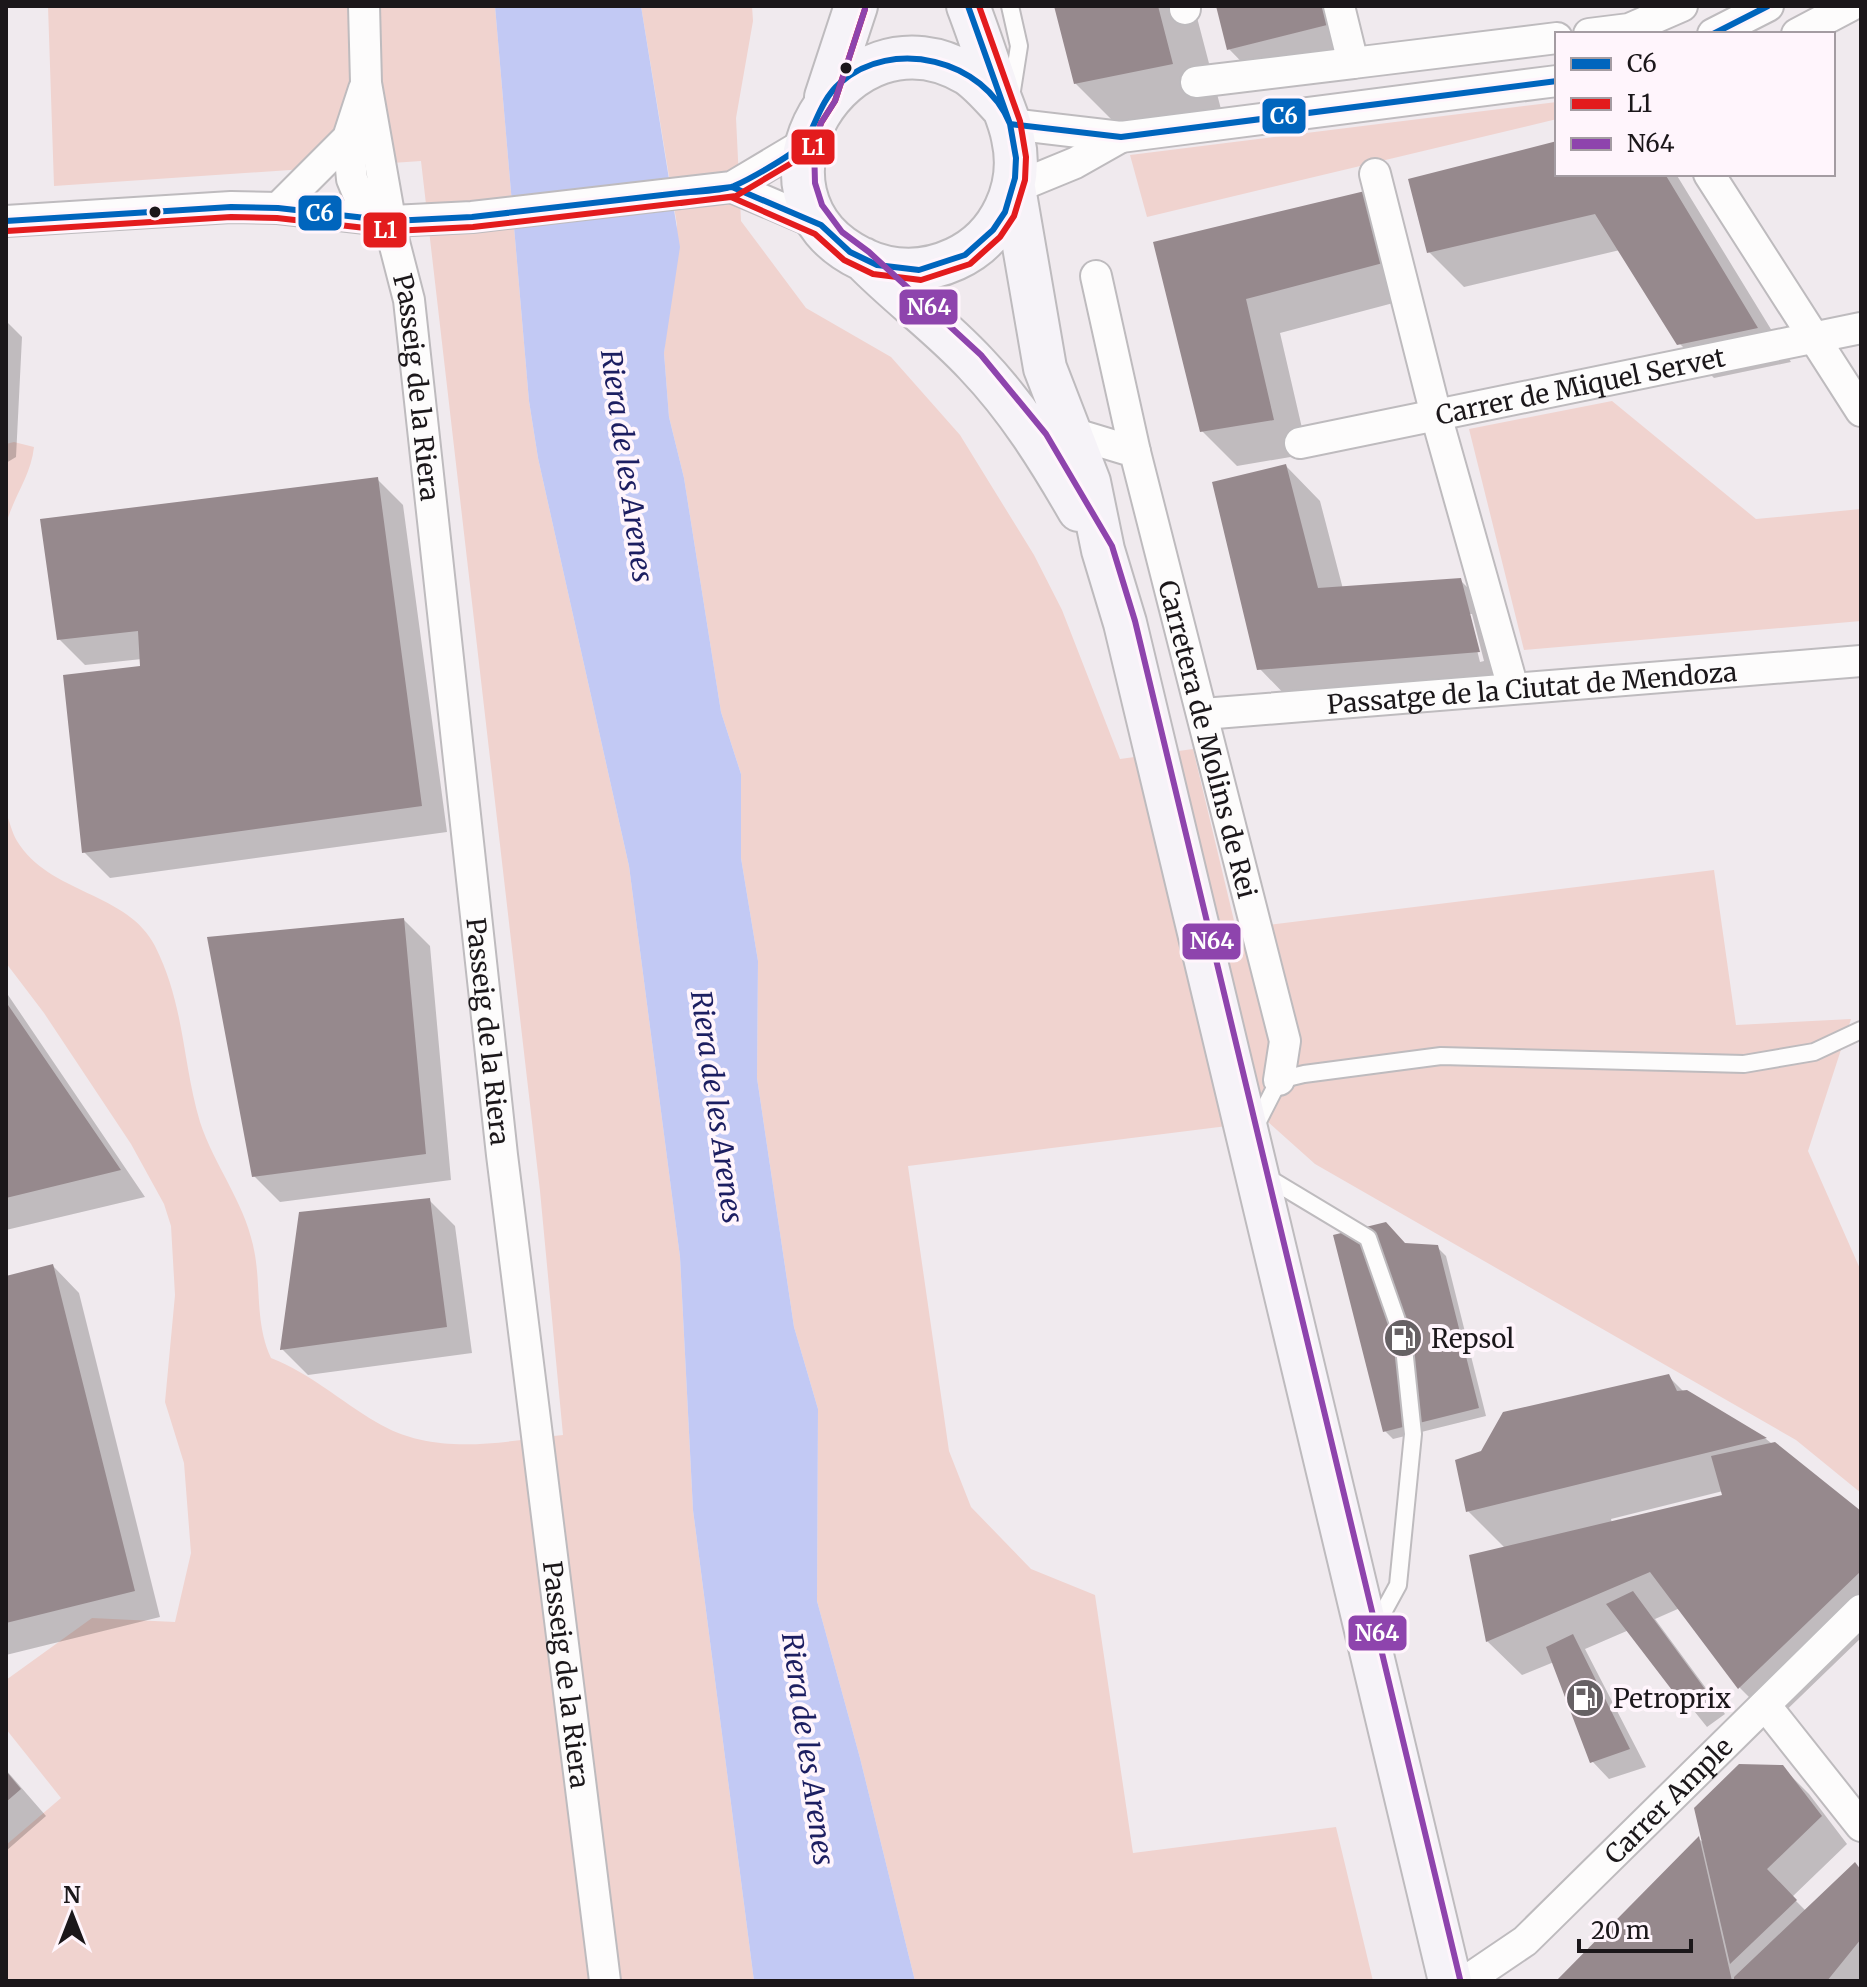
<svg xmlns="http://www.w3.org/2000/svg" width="1867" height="1987" font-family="Merriweather,serif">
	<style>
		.green { fill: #f0d3cf }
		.water { fill: #c2c9f4 }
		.shadow { fill: #0003; fill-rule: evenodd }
		.building { fill: #96898d }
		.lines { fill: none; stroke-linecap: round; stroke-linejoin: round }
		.service-casing { stroke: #bebbbe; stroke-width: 20 }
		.minor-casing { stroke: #bebbbe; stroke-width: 34 }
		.secondary-casing { stroke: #bebbbe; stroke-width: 46 }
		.service { stroke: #fdfcfc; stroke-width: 16 }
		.minor { stroke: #fdfcfc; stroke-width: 30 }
		.secondary { stroke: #f6f3f8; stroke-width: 42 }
		.bus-1-casing { stroke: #fff5fc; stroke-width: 12 }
		.bus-2-casing { stroke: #fff5fc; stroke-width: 12 }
		.bus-3-casing { stroke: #fff5fc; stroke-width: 12 }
		.bus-1 { stroke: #0065bd; stroke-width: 6 }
		.bus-2 { stroke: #e31b1d; stroke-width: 6 }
		.bus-3 { stroke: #8e44ad; stroke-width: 6 }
		.bus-dot { fill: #1b171a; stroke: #fff5fc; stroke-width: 3 }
		.labels { text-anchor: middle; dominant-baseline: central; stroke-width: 8; stroke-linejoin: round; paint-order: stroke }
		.street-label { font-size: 26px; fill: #1b171a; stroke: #fff5fc }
		.poi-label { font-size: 26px; fill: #1b171a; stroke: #fff5fc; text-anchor: start }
		.water-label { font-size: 28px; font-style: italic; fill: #1c1e61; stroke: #fff5fc }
		.line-badge { stroke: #fff5fc; stroke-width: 3 }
		.badge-label { font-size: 22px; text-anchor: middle; font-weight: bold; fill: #fff }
	</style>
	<rect width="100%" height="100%" fill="#f0eaee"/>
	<!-- green -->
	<path class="green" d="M48,6H495L529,401L538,458L629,866L680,1257L693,1510L754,1981H6V1845L61,1798L6,1729V1680L92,1618L175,1622L191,1553L184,1463L165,1402L175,1295L171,1226L164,1204L131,1144L44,1013L6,963V813C10,822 12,833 17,841C49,894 128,892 155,946C185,1006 182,1061 200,1122C214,1165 243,1200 253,1245C262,1283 254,1321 271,1358C310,1373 340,1401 376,1422C434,1457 499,1442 563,1435L540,1191L421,161L54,186Z
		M641,6H752L753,21L736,118L741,221L806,308L891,357L960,435L1034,555L1062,610L1120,759L1193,749L1236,929L1714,870L1736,1025L1851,1019L1808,1151L1861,1271V1493L1796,1440L1315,1164L1267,1121L908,1166L949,1451L971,1507L1031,1569L1095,1595L1133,1853L1336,1827L1373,1981H915L860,1758L817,1601L818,1409L794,1327L757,1078L758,961L741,858V774L721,712L684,478L669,417L664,353L677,225Z
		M1557,102V119L1147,217L1130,155Z
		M1612,401L1756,519L1861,509V621L1524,650L1469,429Z
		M14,442L34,447C31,476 13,497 6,525V444Z"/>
	<!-- water -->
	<path class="water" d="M495,6H641L680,247L664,353L669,417L684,478L721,712L741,774V858L758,961L757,1078L794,1327L818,1409L817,1601L860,1758L915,1981H754L693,1510L680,1257L629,866L538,458L529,401Z"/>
	<!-- shadow -->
	<path class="shadow" d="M1056,6H1194L1222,113L1125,133L1075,83Z
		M1218,6H1347L1361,59L1263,84L1229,49Z
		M1557,143V174H1676L1791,362L1714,378L1679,343L1620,250L1464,287L1429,252Z
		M1364,193L1416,297L1280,333L1308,454L1237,466L1202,431L1156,244Z
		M6,321L22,337L16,457L6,463Z
		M1286,466L1320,501L1343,589L1460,580L1495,615L1513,686L1293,703L1259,668ZM1468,614H1472L1484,661L1480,662Z
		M377,479L403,505L447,832L110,878L84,852L142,668V659L85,665L59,639Z
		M404,920L430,946L451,1180L280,1202L254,1176Z
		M6,992L145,1197L6,1230Z
		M429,1200L455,1226L472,1353L308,1375L282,1349Z
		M1405,1245L1437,1247L1446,1256L1486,1416L1393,1439L1385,1431Z
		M53,1266L79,1293L160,1617L6,1655V1278Z
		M1668,1376L1684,1392L1766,1439L1861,1514V1638L1774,1722L1740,1688L1680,1608L1655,1619L1725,1714L1707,1727L1629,1630L1585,1649L1646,1767L1609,1779L1592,1761L1554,1662L1522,1675L1487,1641L1505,1548L1468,1511ZM1723,1491L1724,1496L1612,1523L1611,1519Z
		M1782,1767L1809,1794L1847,1844L1792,1897L1806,1911L1861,1871V1981H1559L1699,1839L1705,1844Z
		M6,1770L46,1816L6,1851Z"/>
	<!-- building -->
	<path class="building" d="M1054,6H1158L1173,64L1074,84Z
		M1216,6H1322L1327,25L1227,50Z
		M1557,141V174H1665L1758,328L1677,345L1595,214L1427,253L1408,179Z
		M1365,191L1383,263L1246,299L1274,420L1200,432L1153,242Z
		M1286,464L1318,588L1461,578L1480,652L1257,670L1212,482Z
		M378,477L422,806L82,853L63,675L140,666L138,631L57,640L40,519Z
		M404,918L426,1154L252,1177L207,937Z
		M6,1002L121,1170L6,1198Z
		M430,1198L447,1327L280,1350L299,1212Z
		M1386,1222L1405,1243L1438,1245L1479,1408L1383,1432L1333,1235Z
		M53,1264L135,1591L6,1623V1276Z
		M1669,1374L1677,1391L1687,1390L1767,1438L1466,1512L1455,1460L1481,1451L1503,1412Z
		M1775,1442L1861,1511V1571L1738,1689L1650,1572L1486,1642L1469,1555L1722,1495L1711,1456Z
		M1633,1591L1710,1696L1688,1711L1606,1604Z
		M1573,1634L1630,1749L1590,1763L1546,1647Z
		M1739,1764L1783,1765L1822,1816L1767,1869L1797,1900L1730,1964L1694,1808Z
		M6,1771L21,1789L6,1802Z
		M1699,1836L1732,1981H1556Z
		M1855,1862L1861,1870V1939L1827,1981H1734V1977Z"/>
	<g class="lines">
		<!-- service casing -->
		<g class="service-casing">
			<path id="service" d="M1010,6L1019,46L1011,97
				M1255,1127L1279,1080L1304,1074L1441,1056L1744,1064L1814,1052L1861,1030
				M1265,1176L1368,1238L1403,1338L1413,1434L1398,1585L1374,1629"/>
		</g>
		<!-- minor casing -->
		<g class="minor-casing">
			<g id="minor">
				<path id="s1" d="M364,6L366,83L394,242L409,300L502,1155L605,1981"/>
				<path d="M1185,6V9"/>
				<path d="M1339,6L1353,63L1557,38"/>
				<path d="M1589,34L1629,29L1682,6"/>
				<path d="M1713,34L1768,6"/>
				<path d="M1797,34L1850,6"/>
				<path d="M1196,82L1353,63"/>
				<path d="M1010,124L1121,137L1557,81"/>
				<path d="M348,138L352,179L368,218"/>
				<path d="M1375,174L1436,415L1513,688"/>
				<path d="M1709,174L1861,411"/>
				<path d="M732,187L821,225"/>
				<path d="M1014,188L1075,163L1121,137"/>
				<path d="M278,208L348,138L364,89"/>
				<path d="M6,221L231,207L278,208L392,221L472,217L732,187L804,144"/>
				<path d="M1096,276L1135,452"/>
				<path id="s2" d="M1072,433L1135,452L1285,1041L1279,1080"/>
				<path id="s3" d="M1300,443L1861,328"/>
				<path id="s4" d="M1203,714L1861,661"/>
				<path d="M1765,1705L1861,1826"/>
				<path id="s5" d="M1466,1981L1525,1941L1861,1610"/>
			</g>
		</g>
		<!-- secondary casing -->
		<g class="secondary-casing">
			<path id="secondary" d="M968,6C978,32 987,59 996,86C1001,104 1010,120 1013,138C1024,186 1001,238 955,259C925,273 892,273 862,259C729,195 845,0 968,74C981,83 992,96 1003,108
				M826,97L856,6
				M1014,188L1045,368L1089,482L1103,550L1125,623L1450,1981
				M863,259C899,296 941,326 976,364C1018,408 1049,458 1079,510"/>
		</g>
		<!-- service -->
		<use href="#service" class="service"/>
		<!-- minor -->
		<use href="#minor" class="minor"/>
		<!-- secondary -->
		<use href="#secondary" class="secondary"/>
		<!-- bus-1 casing -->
		<g class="bus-1-casing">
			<path id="bus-1" d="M1713,34L1768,6
				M1010,124L1121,137L1557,81
				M679,193C696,191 718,192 734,186C750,179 789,157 802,145C814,134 818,102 840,83C892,37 984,59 1010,124
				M6,221L231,207L278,208L392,221L472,217L732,187L821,225L850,252L877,265L919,270L965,255L993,230L1005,212L1015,178L1016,158L1010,124L968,6"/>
		</g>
		<!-- bus-2 casing -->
		<g class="bus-2-casing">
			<path id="bus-2" d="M681,203L736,196L812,151L821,123L835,101L865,9
				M7,231L231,217L277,218L392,231L473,227L731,197L815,234L844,260L873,274L921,280L970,264L1000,237L1014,216L1025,180L1026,157L1020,121L979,6"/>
		</g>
		<!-- bus-3 casing -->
		<g class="bus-3-casing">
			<path id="bus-3" d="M865,9L835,101L821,123L814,145L815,183L822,205L842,232L869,252L981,355L1046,434L1112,546L1135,621L1460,1979"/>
		</g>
		<!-- bus-1 -->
		<use href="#bus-1" class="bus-1"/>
		<!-- bus-2 -->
		<use href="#bus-2" class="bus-2"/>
		<!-- bus-3 -->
		<use href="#bus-3" class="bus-3"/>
	</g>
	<!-- icons -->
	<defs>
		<g id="fuel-disc" transform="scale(2)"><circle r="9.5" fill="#666164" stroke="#fff5fc"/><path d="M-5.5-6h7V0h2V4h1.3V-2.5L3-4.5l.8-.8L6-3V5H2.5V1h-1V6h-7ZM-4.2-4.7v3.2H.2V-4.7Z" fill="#fff"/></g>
	</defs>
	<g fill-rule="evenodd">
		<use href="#fuel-disc" x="1403" y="1338"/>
		<use href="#fuel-disc" x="1585" y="1698"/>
	</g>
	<!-- markers -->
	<g class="bus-dot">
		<circle cx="846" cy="68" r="7"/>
		<circle cx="155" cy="212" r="7"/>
	</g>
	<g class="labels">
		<!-- street labels -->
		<g class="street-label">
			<text stroke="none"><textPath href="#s3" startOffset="286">Carrer de Miquel Servet</textPath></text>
			<text stroke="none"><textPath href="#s1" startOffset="386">Passeig de la Riera</textPath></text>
			<text stroke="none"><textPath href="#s4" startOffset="330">Passatge de la Ciutat de Mendoza</textPath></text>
			<text stroke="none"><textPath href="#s2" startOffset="362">Carretera de Molins de Rei</textPath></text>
			<text stroke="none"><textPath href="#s1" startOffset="1034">Passeig de la Riera</textPath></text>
			<text stroke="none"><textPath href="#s1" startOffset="1682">Passeig de la Riera</textPath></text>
			<text stroke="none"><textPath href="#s5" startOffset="272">Carrer Ample</textPath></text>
		</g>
		<!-- poi labels -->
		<g class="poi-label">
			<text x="1431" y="1338">Repsol</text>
			<text x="1613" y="1698">Petroprix</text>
		</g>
		<!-- water labels -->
		<g class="water-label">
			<text transform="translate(627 466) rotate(82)">Riera de les Arenes</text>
			<text transform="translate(717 1107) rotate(82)">Riera de les Arenes</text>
			<text transform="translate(808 1749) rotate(82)">Riera de les Arenes</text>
		</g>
	</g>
	<g class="line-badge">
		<rect x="1261" y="97" width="46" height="38" rx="8" fill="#0065bd"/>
		<rect x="790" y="128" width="46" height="38" rx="8" fill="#e31b1d"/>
		<rect x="297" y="194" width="46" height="38" rx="8" fill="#0065bd"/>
		<rect x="362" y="211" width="46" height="38" rx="8" fill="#e31b1d"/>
		<rect x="898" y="288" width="61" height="38" rx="8" fill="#8e44ad"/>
		<rect x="1181" y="922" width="61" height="39" rx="8" fill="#8e44ad"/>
		<rect x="1347" y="1614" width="61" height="38" rx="8" fill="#8e44ad"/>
	</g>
	<g class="badge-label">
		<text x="1284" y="124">C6</text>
		<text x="813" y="155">L1</text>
		<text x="320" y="221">C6</text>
		<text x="385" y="238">L1</text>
		<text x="929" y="315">N64</text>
		<text x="1212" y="949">N64</text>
		<text x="1377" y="1641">N64</text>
	</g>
	<!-- border -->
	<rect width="1867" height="1987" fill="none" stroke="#1b171a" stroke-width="16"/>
	<!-- legend -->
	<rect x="1555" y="32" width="280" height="144" fill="#fff5fc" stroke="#a49ca2" stroke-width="2"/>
	<rect x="1571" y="58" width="40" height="12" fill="#0065bd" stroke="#a49ca2" stroke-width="2"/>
	<text x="1627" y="72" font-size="24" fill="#1b171a">C6</text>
	<rect x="1571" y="98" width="40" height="12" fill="#e31b1d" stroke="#a49ca2" stroke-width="2"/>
	<text x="1627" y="112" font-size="24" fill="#1b171a">L1</text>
	<rect x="1571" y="138" width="40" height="12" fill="#8e44ad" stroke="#a49ca2" stroke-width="2"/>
	<text x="1627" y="152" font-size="24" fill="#1b171a">N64</text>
	<!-- north arrow -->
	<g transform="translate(72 1915)" stroke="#fff5fc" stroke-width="6" paint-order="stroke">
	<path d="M0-6L14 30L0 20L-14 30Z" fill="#1b171a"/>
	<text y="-12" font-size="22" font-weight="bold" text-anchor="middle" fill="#1b171a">N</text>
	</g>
	<!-- scale -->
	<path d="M1579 1939v12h112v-12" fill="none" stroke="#1b171a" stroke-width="4"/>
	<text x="1591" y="1939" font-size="24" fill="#1b171a" stroke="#fff5fc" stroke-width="6" paint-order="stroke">20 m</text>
</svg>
